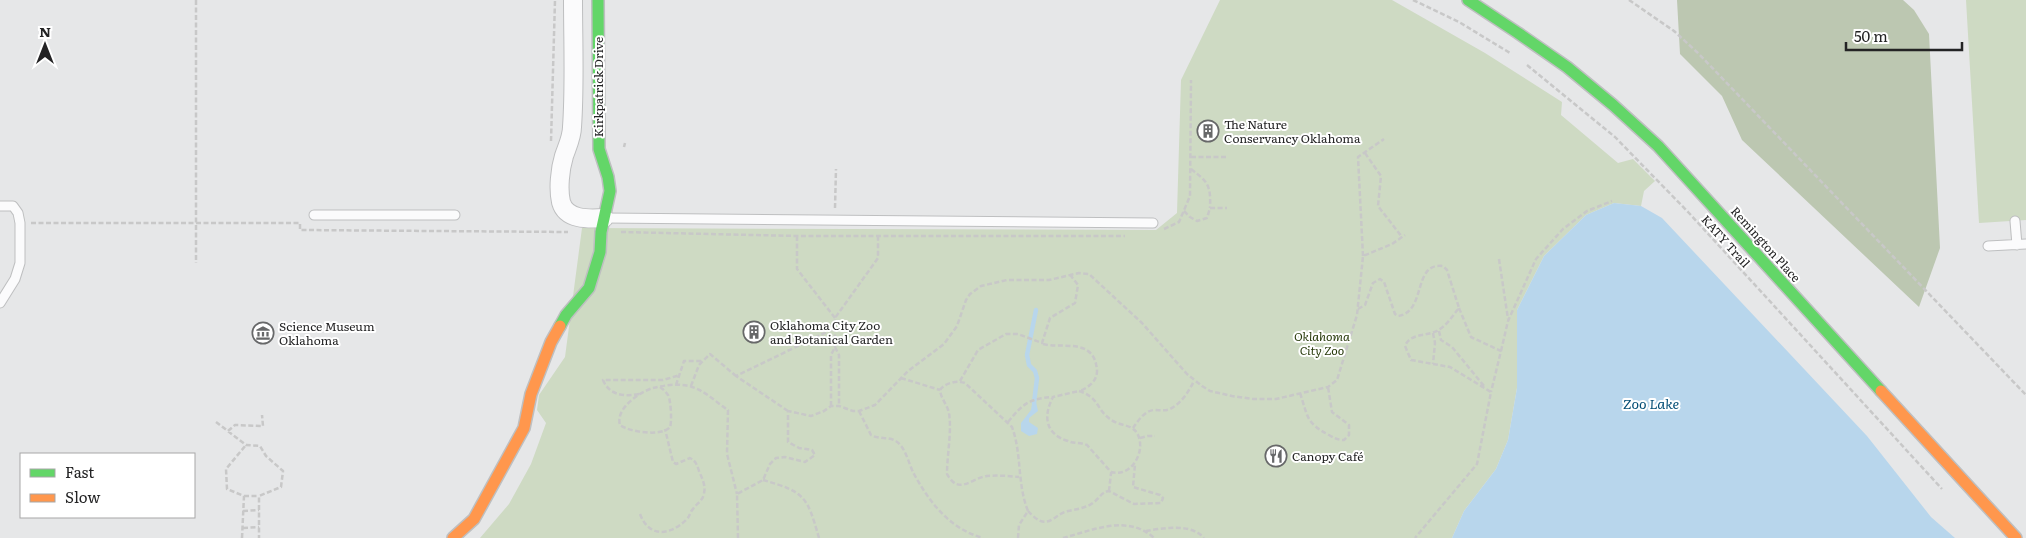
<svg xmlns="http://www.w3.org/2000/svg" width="2026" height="538" font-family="Literata,serif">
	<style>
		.green { fill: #cedac3 }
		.forest { fill: #bcc7b1 }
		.water { fill: #b8d6ec }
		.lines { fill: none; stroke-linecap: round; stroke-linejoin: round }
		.stream { stroke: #b8d6ec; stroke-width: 4.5 }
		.lane-casing { stroke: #bebfc0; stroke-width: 11 }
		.street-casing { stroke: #bebfc0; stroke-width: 20 }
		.fast-casing { stroke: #bebfc0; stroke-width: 14 }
		.slow-casing { stroke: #bebfc0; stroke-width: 14 }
		.path { stroke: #c8c8c8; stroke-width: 2.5; stroke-dasharray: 5 2.5; stroke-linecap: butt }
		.lane { stroke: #fbfbfc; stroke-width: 9 }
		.street { stroke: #fbfbfc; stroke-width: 18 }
		.fast { stroke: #63d668; stroke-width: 11 }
		.slow { stroke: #ff974d; stroke-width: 11 }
		.labels { text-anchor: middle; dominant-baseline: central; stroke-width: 4; stroke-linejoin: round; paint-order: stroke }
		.street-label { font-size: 12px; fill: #232324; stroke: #fff }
		.poi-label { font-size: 12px; fill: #232324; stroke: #fff; text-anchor: start }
		.park-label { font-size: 12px; font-style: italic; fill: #273a0a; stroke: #fff }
		.water-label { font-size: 14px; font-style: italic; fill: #024d75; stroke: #fff }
	</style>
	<rect width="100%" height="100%" fill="#e6e7e8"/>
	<!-- green -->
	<path class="green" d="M1220,0H1392L1485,53L1562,102L1561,115L1618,163L1633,159L1655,181L1644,191L1641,206L1614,203L1586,215L1544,256L1517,310V388L1508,440L1496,469L1464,511L1452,538H480L509,504L531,464L546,423L537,410L539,395L565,357L582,228L1156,230L1177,213L1181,80Z
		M1966,0H2026V220L1979,223Z"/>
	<!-- forest -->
	<path class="forest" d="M1677,0H1903L1914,10L1929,34L1940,248L1919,307L1742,140L1722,96L1680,54Z"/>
	<!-- water -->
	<path class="water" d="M1614,203L1641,206L1662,218L1867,436L1931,517L1955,538H1452L1464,511L1496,469L1508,440L1517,388V310L1544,256L1586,215Z
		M1036,402L1038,411L1029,418V422L1038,428L1037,434L1029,436L1021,431V423L1031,410L1032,404Z"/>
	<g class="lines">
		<!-- stream -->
		<path class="stream" d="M1034,403L1037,378L1035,371L1029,365L1027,355L1036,310"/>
		<!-- lane casing -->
		<g class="lane-casing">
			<path id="lane" d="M0,206H13L18,213L20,223V263L15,279L0,303
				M314,215H455
				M606,218L1153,223
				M2015,221L2017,245
				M1988,246L2026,244"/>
		</g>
		<!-- street casing -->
		<g class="street-casing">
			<path id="street" d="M573,0C573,42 575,85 572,127C572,137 567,147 564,156C560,169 558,189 561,202C566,220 588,219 604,218"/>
		</g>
		<!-- fast casing -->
		<g class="fast-casing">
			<path id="fast" d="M1468,0L1518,33L1567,67L1613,105L1658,146L1881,391
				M560,326L566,315L589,288L600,252L601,232L610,191L608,177L599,149L598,0"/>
		</g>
		<!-- slow casing -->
		<g class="slow-casing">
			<path id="slow" d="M1881,391L2016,538
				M453,538L474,519L524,428L531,394L551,342L560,326"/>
		</g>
		<!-- path -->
		<path class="path" d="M196,0V263
			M1413,0L1459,22L1510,53
			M1629,0L1674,31L1698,53L2026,395
			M1527,65L1615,137L1689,213L1942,489
			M551,141L555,0
			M624,147L625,143
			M1365,153L1381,176L1378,206L1402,237
			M1191,157H1228
			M1191,169C1208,182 1211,185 1210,208
			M835,208L836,169
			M1184,211L1190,217L1197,221L1207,218L1210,208H1227
			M31,223H300V230L568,232
			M1164,229L1179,222L1190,196L1191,80
			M621,232L797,236H1125
			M797,236V269L835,318
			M1363,256L1358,157L1384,139
			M1499,259L1508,319
			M1459,308L1471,337L1501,351L1491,392
			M1358,309L1365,305L1373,283L1380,279L1384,282L1395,314L1398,316C1427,312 1412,262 1443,266L1447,270L1459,308C1453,315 1448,324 1440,329C1430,337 1410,332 1405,346L1411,360L1450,367L1491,392L1477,464L1415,538
			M1439,331L1441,340L1452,347L1484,386
			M1433,333L1435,343L1433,364
			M1043,344C1063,349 1095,337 1097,371C1097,381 1089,387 1080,391
			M835,347L839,355V406
			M1501,351L1508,321L1536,259L1563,229L1587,211L1612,201
			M901,378L940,390
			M960,381L978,350L1006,334H1018L1042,343L1050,318L1075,303L1078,285L1071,276
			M676,385L684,361H702
			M691,386L699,365L710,354L736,376
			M660,387C663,389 666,392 668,395C671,400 672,423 670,427C662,437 629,432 620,425C615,409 639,392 653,388C665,385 680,383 692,387C704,390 717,403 728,410L727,454L737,494
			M1079,391C1099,397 1096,409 1110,419C1118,426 1132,424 1137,433C1147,450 1132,478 1111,472L1087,445C1080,442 1074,444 1068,441C1045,434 1043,416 1053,397Z
			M1300,393C1308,417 1306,423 1329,435C1334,438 1338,440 1344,440L1349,435V425L1332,412L1328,387
			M639,394C624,397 609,395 603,380H663L680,375
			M831,406V355L835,347V318L878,258V236
			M788,411L736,376L835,328
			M859,411L871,435C878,439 887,437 894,440C906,446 908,463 914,474C930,503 950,529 983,538
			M216,422L246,445L260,446L266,456L283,471L281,487L259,496V538
			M1008,422C1023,404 1028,399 1052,397
			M1133,428C1138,421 1144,411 1154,410C1160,410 1165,411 1170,409C1181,404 1189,391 1194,381
			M228,431L235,425L263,426L262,415
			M1140,438L1148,436H1155
			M763,480C805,492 807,496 819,538
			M1109,491L1111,473
			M244,496H259
			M243,511L259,510
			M1028,511C1048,533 1052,515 1068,511C1077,509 1087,508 1094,502C1100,498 1101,492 1109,491L1134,504L1161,503L1163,498L1160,495L1133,487L1135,464
			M640,514C649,538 670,536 687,519C690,516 690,512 693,509C697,503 703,501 704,493C706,486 702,478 699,471C697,465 696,461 690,458L676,464L673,462L665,429
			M243,528L259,527
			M1146,531C1164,528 1191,523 1204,538
			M242,538L244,496L227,489L226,469L246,445
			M738,538L737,494L763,480L770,464L776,458L785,457L805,462L815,455L812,450L799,448L788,442V411L811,416L824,411L831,406H839L853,411H859L875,405L908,371L944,344L957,326L966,300L970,294L981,286L1007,280H1049L1079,273L1089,274L1142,323L1187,374L1202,386L1210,391L1232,396L1253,399H1276L1328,387L1337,380L1357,315L1363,256L1392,244L1405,235
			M1018,538L1019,525L1028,511C1017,484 1022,454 1012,427L965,383C957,380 945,383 940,390C941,399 947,404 949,413C952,432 947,454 947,474C959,496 971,478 987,476C998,475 1009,476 1019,477
			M1063,538C1093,530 1128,514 1154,538"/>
		<!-- lane -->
		<use href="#lane" class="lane"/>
		<!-- street -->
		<use href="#street" class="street"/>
		<!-- fast -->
		<use href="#fast" class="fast"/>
		<!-- slow -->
		<use href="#slow" class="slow"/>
	</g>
	<!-- icons -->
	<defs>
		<g id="building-ring" transform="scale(1.125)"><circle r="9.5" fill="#fff" stroke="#676869" stroke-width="1.5"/><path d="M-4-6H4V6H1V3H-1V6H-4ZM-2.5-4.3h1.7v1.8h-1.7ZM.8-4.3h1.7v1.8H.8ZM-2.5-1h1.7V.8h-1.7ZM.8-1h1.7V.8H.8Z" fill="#676869"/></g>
		<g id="museum-ring" transform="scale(1.125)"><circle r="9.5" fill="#fff" stroke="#676869" stroke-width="1.5"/><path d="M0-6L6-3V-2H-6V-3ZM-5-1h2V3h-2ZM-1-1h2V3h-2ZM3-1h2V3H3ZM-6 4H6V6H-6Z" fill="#676869"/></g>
		<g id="restaurant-ring" transform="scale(1.125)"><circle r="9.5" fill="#fff" stroke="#676869" stroke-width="1.5"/><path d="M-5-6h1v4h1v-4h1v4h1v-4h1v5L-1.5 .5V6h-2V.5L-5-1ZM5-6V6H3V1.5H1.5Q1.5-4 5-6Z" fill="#676869"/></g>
	</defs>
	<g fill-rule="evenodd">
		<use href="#building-ring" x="1208" y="131"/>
		<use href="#building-ring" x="754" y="332"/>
		<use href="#museum-ring" x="263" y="333"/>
		<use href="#restaurant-ring" x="1276" y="456"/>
	</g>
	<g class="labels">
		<!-- street labels -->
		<g class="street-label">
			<text transform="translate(598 87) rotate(-90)">Kirkpatrick Drive</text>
			<text transform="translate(1726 241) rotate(48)">KATY Trail</text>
			<text transform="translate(1766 244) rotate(48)">Remington Place</text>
		</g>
		<!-- poi labels -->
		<g class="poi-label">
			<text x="1224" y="124">The Nature<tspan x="1224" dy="14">Conservancy Oklahoma</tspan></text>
			<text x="770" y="325">Oklahoma City Zoo<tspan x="770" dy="14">and Botanical Garden</tspan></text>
			<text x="279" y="326">Science Museum<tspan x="279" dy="14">Oklahoma</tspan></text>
			<text x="1292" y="456">Canopy Café</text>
		</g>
		<!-- park labels -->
		<g class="park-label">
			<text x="1322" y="336">Oklahoma<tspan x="1322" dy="14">City Zoo</tspan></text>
		</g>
		<!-- water labels -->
		<g class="water-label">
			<text x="1651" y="403">Zoo Lake</text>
		</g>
	</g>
	<!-- legend -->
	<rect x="20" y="453" width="175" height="65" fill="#ffffff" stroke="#a7a7a7"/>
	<rect x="30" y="469" width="25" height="8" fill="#63d668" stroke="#a7a7a7"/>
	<text x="65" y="478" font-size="15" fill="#232324">Fast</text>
	<rect x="30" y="494" width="25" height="8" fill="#ff974d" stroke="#a7a7a7"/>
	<text x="65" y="503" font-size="15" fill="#232324">Slow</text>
	<!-- north arrow -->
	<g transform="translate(45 45)" stroke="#ffffff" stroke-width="4" paint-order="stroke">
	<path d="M0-4L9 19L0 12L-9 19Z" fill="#232324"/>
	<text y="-8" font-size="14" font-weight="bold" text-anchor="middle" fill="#232324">N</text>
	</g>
	<!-- scale -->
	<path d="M1846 42v8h116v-8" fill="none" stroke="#232324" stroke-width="2.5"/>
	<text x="1854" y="42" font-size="15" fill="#232324" stroke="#ffffff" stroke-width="4" paint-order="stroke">50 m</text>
</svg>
